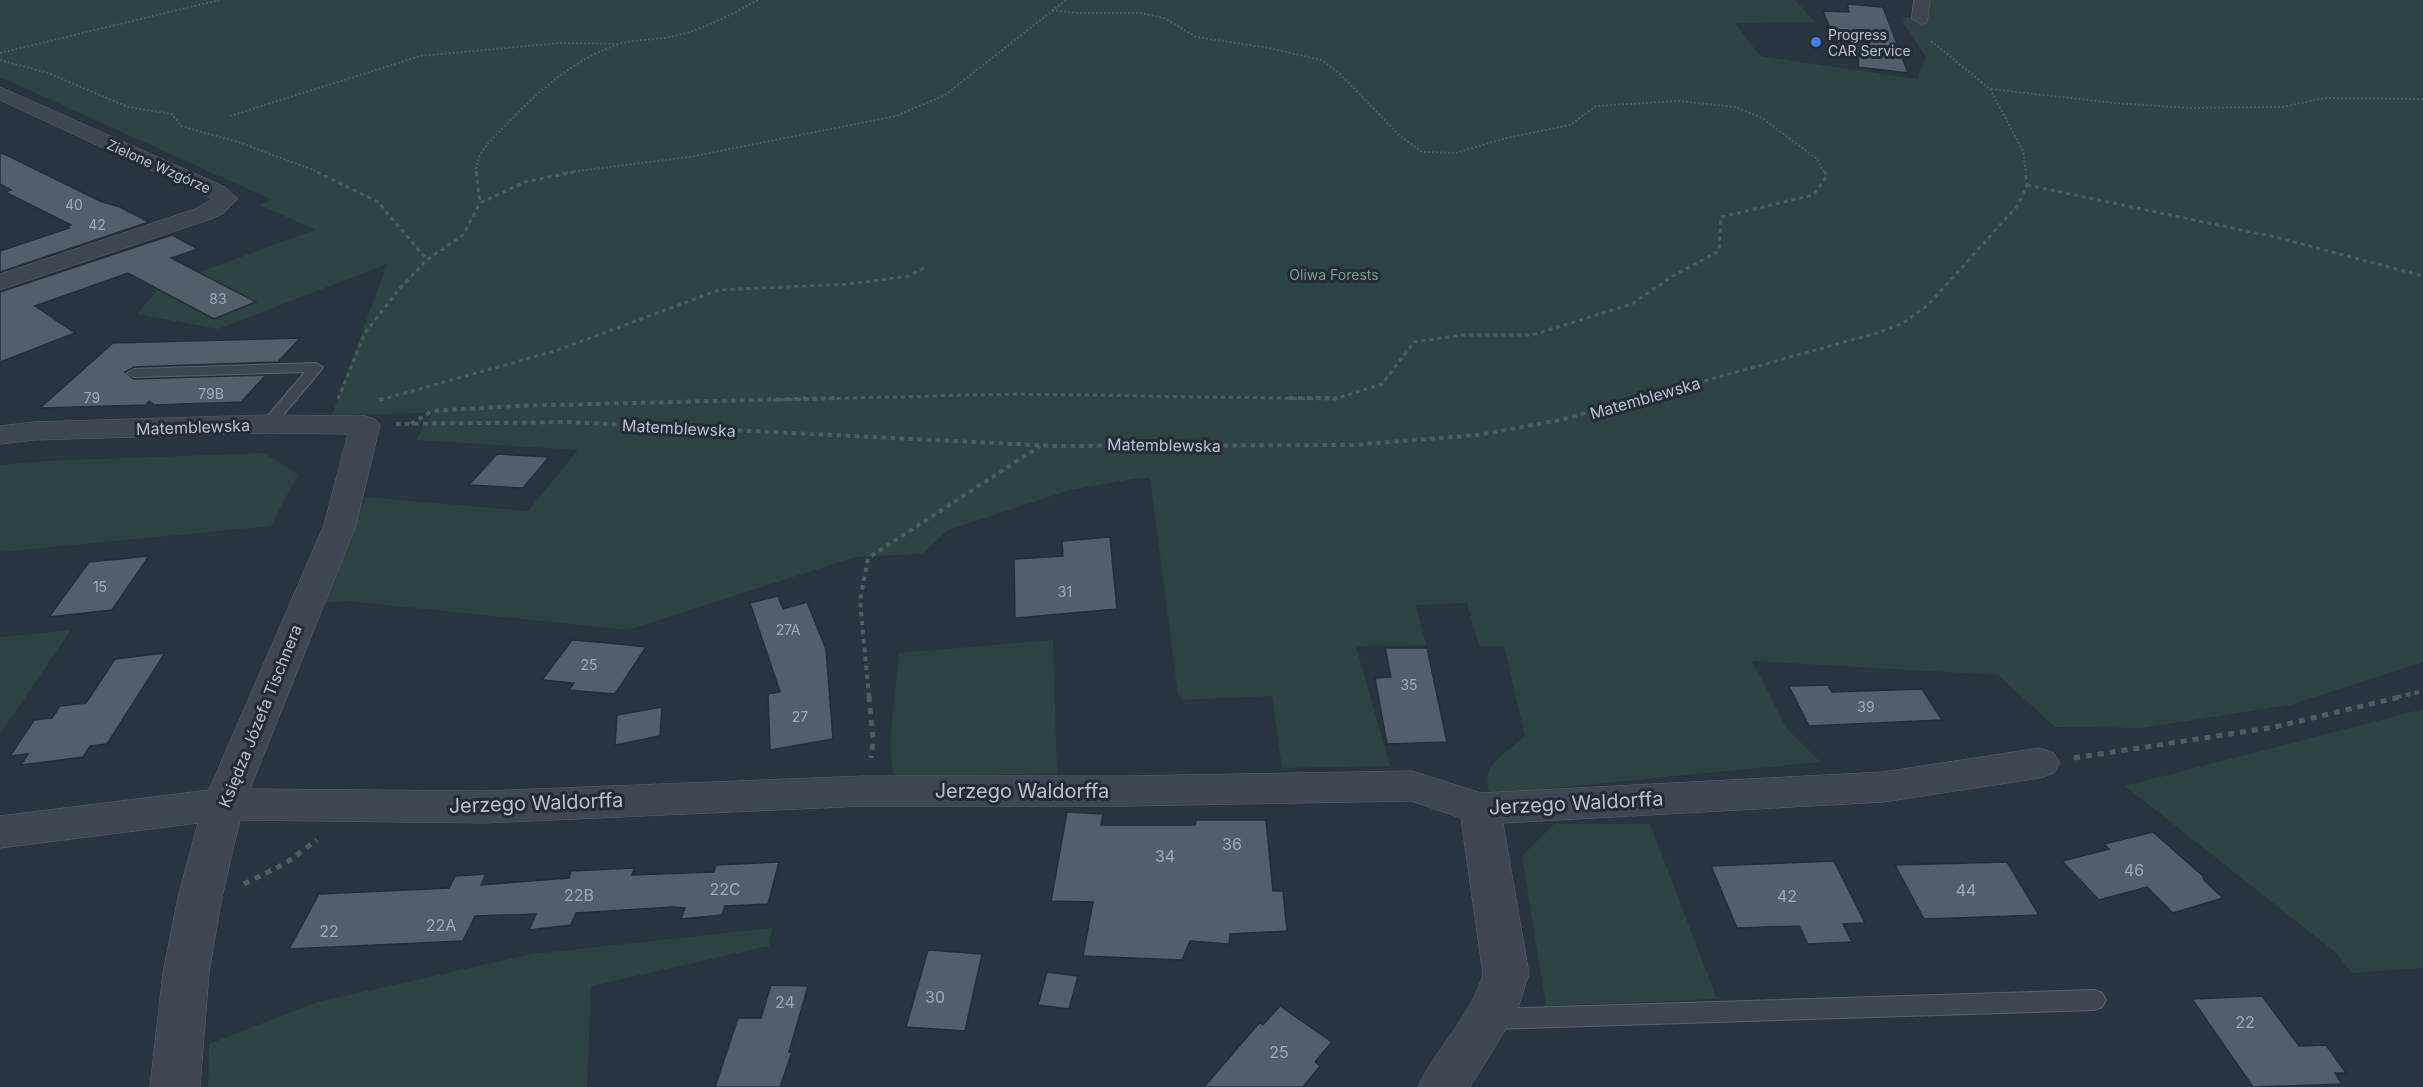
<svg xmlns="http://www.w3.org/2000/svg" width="2423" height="1087" font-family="Inter,sans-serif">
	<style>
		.green { fill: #2c4243 }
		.building { fill: #525f6b; stroke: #242d38; stroke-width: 1.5 }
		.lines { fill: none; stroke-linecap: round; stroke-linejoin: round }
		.lane-casing { stroke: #5b646e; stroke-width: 2 }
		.street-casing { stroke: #5b646e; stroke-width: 1 }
		.path-far3 { stroke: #4b5f60; stroke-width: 2; stroke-dasharray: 2 2; stroke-linecap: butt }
		.path-far2 { stroke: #4b5f60; stroke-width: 3; stroke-dasharray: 4 4; stroke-linecap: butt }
		.path-far1 { stroke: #4b5f60; stroke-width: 4; stroke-dasharray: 4.5 4.5; stroke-linecap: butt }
		.path { stroke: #4b5f60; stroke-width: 5; stroke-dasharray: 6 6; stroke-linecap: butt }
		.lane { fill: #3d4651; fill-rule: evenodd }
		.street { fill: #3d4651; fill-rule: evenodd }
		.shop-dot { fill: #3f7fe0; stroke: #222b36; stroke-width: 2 }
		.labels { text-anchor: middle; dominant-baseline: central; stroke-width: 6; stroke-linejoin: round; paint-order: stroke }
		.far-poi-label { font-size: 14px; fill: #bac1cb; stroke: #222b36; text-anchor: start }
		.far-street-label { font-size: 14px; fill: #bac1cb; stroke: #222b36 }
		.number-label { font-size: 14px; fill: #a0a8b3 }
		.far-park-label { font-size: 14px; fill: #7a9e81; stroke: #222b36 }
		.street-label { font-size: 16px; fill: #bac1cb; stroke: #222b36 }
		.near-number-label { font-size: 16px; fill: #a0a8b3 }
		.near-street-label { font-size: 20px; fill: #bac1cb; stroke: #222b36 }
	</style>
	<rect width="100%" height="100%" fill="#293441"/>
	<!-- green -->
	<path class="green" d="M0,0H1795L1815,22L1735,23L1760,56L1917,79L1926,57L1904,24L1903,18L1927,14L1929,0H2423V662L2290,705L2141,728L2055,727L1998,675L1752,661L1787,729L1820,762L1490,794C1479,765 1505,754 1525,736L1504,646H1479L1467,603L1416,605L1426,645L1356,646L1390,766L1282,768L1272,696L1182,700L1178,694L1150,478H1139L1070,490L948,530L922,554L855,557L628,630L347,601L325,603L366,497L528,511L578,450L416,440L433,413L332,415L387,264L218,329L137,314L161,286L315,230L260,205L272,200L0,77Z
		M264,453L298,474L271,526L0,552V465L43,461Z
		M71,630L0,734V637Z
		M1053,640L1057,773L898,777L893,773L890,744L899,653Z
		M2423,709V968L2352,973L2335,952L2125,786Z
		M1554,824H1650L1717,999L1546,1006L1522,856Z
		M772,928L769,946L591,986L587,1087H208L209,1044L317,1002L532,954Z"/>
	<!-- building -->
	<path class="building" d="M1847,4L1883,7L1908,73L1858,67L1859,53H1840L1823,11L1849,12Z
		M0,152L102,202L120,207L149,222L0,272V251L69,228L66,227L71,225L5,192L11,190L0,184Z
		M172,235L198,249L171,258L256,302L214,319L128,273L35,306L75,333L0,362V292Z
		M300,338L278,362L134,367L125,372L134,379L266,375L241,402L154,405L149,401L146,405L40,408L113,343Z
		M497,454L549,457L523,488L469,485Z
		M1110,537L1117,609L1015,618L1014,559L1063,556L1062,541Z
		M149,556L112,610L49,617L89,562Z
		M778,596L783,609L807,602L826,649L833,739L770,750L768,694L780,692L750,603Z
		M572,640L609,643L646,647L615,694L569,690L574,683L542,680Z
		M1385,648H1427L1447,742L1387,744L1375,678L1391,677Z
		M165,653L107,744L90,746L83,757L21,765L28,754L10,756L34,720L52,718L60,706L86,703L115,659Z
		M1828,685L1832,692L1922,689L1942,720L1809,726L1789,686Z
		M662,707L660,736L615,745L617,715Z
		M1067,812L1103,814L1101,825H1195L1196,820H1266L1273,891H1283L1287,931L1230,934L1229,944L1190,941L1182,960L1083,956L1093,902L1051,901Z
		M2153,832L2203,876L2204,880L2223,898L2173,913L2147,887L2099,900L2062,861L2109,849L2104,844Z
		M1834,861L1865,923L1843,924L1852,942L1808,944L1799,926L1737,928L1711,866Z
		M779,862L768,904L725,906L722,915L681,919L685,908L673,907L576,913L571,925L529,930L536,914L475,916L463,941L289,949L319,894L449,888L455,876L486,874L481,885L569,878L571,871L634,868L632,875L714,872L716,865Z
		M2007,862L2039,915L1924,919L1895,865Z
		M928,950L982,954L965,1031L906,1027Z
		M1047,972L1078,976L1069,1009L1038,1005Z
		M771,985L808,986L789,1052H792L780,1087H715L738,1018H761Z
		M2262,996L2299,1046L2326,1045L2346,1073H2335L2342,1084L2253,1087L2192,999Z
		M1280,1006L1332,1042L1315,1062L1320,1066L1303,1087H1204L1260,1022L1263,1025Z"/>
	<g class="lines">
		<!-- lane casing -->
		<g class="lane-casing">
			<path id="lane" d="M316,363L323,367L321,370L273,427L268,428L261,424L305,372L134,377L127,373L134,369Z
				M2094,990L2102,993L2106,1000L2102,1007L2094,1010L1491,1029L1483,1026L1479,1019L1483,1012L1491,1009Z"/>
		</g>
		<!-- street casing -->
		<g class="street-casing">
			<path id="street" d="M1914,0H1930L1927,23L1921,24L1912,19Z
				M0,87L225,187L238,199L224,213L211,219L0,290V274L195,209L213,199L0,100Z
				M268,415L365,416L375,419L380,425L356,525L250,789L485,791L865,776H1126L1412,771L1481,793L1883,772L2040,748L2054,753L2060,763L2054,773L2040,778L1883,802L1503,823L1529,974L1517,1011L1470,1087H1418C1436,1048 1472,1015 1483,974L1461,818L1411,801L1126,806H865L485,823L240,820L222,897L209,973L200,1087H150L163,973L178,897L198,823L0,848V816L209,790L324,525L348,434L268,433L34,440L0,444V426L34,422Z"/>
		</g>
		<!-- path-far3 -->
		<path class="path-far3" d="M1052,10L1077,13H1140L1164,18L1196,37L1269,48L1321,60L1339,73L1399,135L1422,152L1456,153L1506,138L1570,125L1596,106L1678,101L1735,107L1762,118L1817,159L1825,173
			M1931,41L1990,89L2023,151L2026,173
			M0,53L219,0
			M0,60L48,73L128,107L172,114L181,126L241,143L321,173
			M1991,89L2114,103L2191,108L2283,107L2324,98L2423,99
			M230,116L420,56L560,43L620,44
			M476,173C477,150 491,141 506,125C538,91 575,58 620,44C636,39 653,40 670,37C701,31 730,15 758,0
			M562,173L689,157L896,116L945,95L1066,0"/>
		<!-- path-far2 -->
		<path class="path-far2" d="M317,172L378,202L427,260
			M476,172L480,203
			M2027,185L2275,237L2423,276
			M338,399L365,333L399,289L427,260L463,235L480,203L525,182L574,172
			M380,400L555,351L719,290L849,284L909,276L926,267
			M773,400L1014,394L1335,399L1382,384L1414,342L1462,335H1532L1632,304L1671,277L1719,251L1721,217L1813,195L1827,176L1825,172
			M1635,400L1877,333L1903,323L1928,305L2018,205L2027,185L2025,172"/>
		<!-- path-far1 -->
		<path class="path-far1" d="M1289,398H1337
			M379,400L385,398
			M396,424L568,422L1055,446L1352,445L1478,435L1560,420L1641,398
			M411,424L432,411L515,406L836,398
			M869,697L860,601L868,558L1040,446
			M2397,697L2423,691"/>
		<!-- path -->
		<path class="path" d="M869,696L873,740L871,758
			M2074,758L2275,727L2404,696
			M244,884L286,863L317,840"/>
		<!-- lane -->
		<use href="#lane" class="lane"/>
		<!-- street -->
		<use href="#street" class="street"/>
	</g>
	<!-- markers -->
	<circle class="shop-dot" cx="1816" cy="42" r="6"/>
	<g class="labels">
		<!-- far-poi labels -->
		<g class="far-poi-label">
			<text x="1828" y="34">Progress<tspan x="1828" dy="16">CAR Service</tspan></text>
		</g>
		<!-- far-street labels -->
		<g class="far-street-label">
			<text transform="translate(159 166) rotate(24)">Zielone Wzgórze</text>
		</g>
		<!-- number labels -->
		<g class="number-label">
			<text x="74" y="204">40</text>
			<text x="97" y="224">42</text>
			<text x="218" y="298">83</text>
			<text x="211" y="393">79B</text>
			<text x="92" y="397">79</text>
			<text x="100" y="586">15</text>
			<text x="1065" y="591">31</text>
			<text x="788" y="629">27A</text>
			<text x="589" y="664">25</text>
			<text x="1409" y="684">35</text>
			<text x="1866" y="706">39</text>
			<text x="800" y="716">27</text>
		</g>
		<!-- far-park labels -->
		<g class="far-park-label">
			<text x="1334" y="274">Oliwa Forests</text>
		</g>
		<!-- street labels -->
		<g class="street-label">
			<text transform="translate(1645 398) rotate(-16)">Matemblewska</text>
			<text transform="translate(193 427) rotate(-2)">Matemblewska</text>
			<text transform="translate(679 428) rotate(3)">Matemblewska</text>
			<text transform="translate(1164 445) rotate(1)">Matemblewska</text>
			<text transform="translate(260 716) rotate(-68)">Księdza Józefa Tischnera</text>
		</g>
		<!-- near-number labels -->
		<g class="near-number-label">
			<text x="1232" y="844">36</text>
			<text x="1165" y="856">34</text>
			<text x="2134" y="870">46</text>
			<text x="725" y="889">22C</text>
			<text x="1966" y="890">44</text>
			<text x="579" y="895">22B</text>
			<text x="1787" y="896">42</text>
			<text x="441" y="925">22A</text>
			<text x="329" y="931">22</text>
			<text x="935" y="997">30</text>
			<text x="785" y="1002">24</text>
			<text x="2245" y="1022">22</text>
			<text x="1279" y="1052">25</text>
		</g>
		<!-- near-street labels -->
		<g class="near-street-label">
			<text x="1022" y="791">Jerzego Waldorffa</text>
			<text transform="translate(536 803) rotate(-2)">Jerzego Waldorffa</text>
			<text transform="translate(1576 803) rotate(-3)">Jerzego Waldorffa</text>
		</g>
	</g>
</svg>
